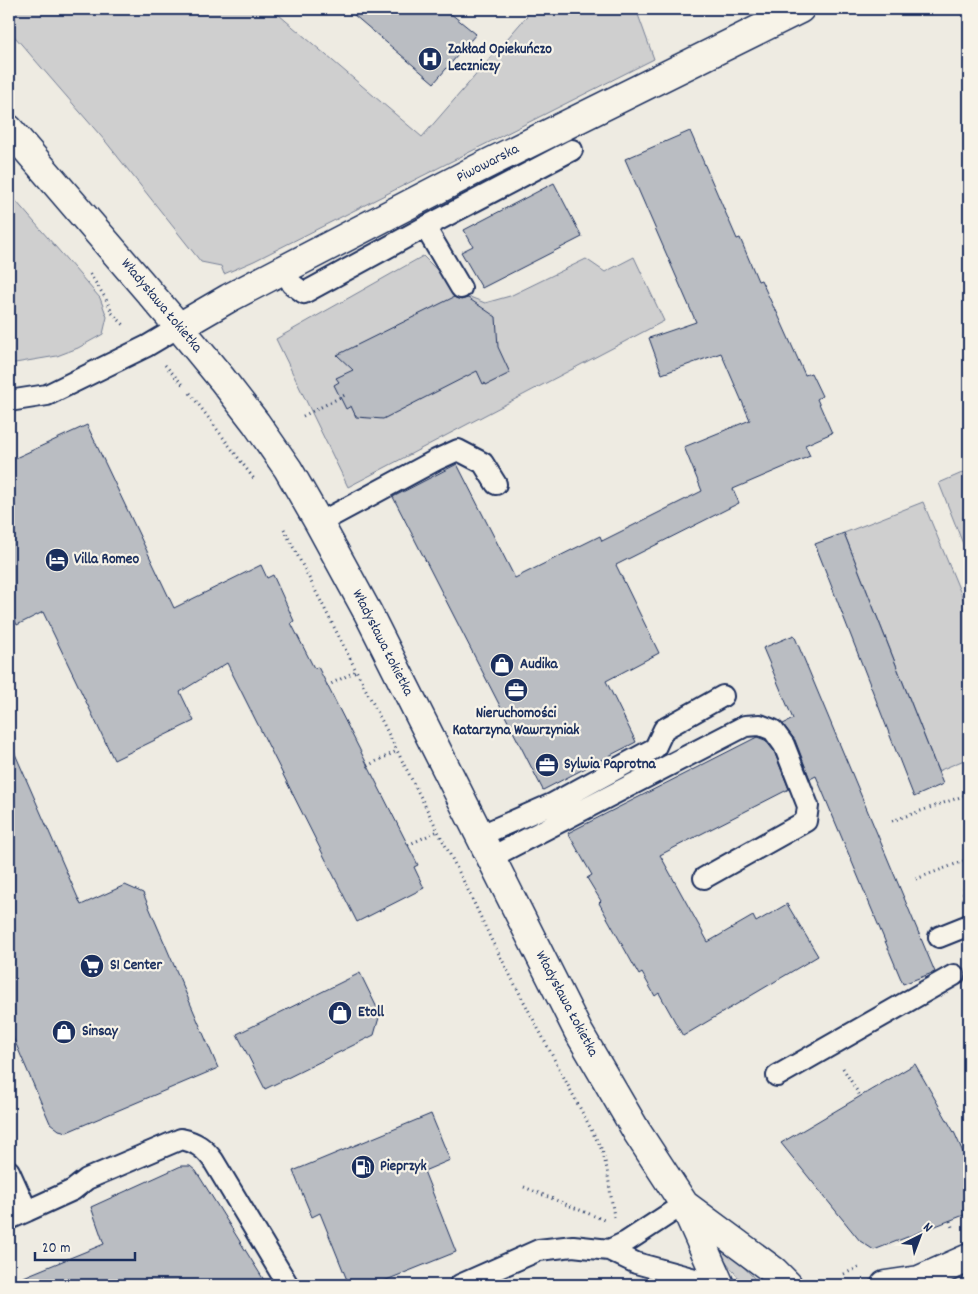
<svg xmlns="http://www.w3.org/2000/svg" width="978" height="1294" font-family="Dekko,sans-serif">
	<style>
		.green { fill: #cfcfcf; stroke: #757f96 }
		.building { fill: #babdc2; stroke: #1b2f5e }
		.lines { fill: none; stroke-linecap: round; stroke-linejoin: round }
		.service-casing { stroke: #1b2f5e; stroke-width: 24 }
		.minor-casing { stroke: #1b2f5e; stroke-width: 31 }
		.secondary-casing { stroke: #1b2f5e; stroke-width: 31 }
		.path { stroke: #1b2f5e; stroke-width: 3; stroke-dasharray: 1 4; stroke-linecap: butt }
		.service { stroke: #f7f3e8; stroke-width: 20 }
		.minor { stroke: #f7f3e8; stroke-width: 28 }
		.secondary { stroke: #f7f3e8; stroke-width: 28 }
		.labels { text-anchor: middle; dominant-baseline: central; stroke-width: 4.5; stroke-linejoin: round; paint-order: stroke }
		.poi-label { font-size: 15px; font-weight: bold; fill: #1b2f5e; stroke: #f7f3e8; text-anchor: start }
		.street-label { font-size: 15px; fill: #1b2f5e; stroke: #f7f3e8 }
	</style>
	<rect width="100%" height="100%" fill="#eeebe2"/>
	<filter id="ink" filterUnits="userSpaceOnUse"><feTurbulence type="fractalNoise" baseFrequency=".02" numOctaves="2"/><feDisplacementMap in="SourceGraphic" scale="10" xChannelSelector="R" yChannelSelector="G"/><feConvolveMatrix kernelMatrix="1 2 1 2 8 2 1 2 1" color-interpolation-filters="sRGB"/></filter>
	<g filter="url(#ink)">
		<!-- green -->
		<path class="green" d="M9,9H272L422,137L533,9H636L654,59L254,261L224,274L221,266L201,262L106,142L9,30Z
			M9,193L100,298L107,317L103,334L78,348L57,356L9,364Z
			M423,256L460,293L485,303L510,296L586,259L605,272L634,257L664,321L348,487L276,339Z
			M969,470V559L939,483Z
			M923,502L969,613V758L938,771L844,533Z
			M708,1229L755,1279L748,1285H744L704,1233Z"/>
		<!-- building -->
		<path class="building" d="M347,9H445L476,34L434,83Z
			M690,131L737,239L740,238L758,281L761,280L774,308H775L805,375L811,373L822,396L817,399L832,433L805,445L810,456L733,489L739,503L616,565L659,653L606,681L636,742L543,790L393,497L457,464L515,578L600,536L602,541L702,491L684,447L750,420L721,353L662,374L649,338L696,322L625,159Z
			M554,183L582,237L482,288L461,252L473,246L464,230Z
			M454,297L461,300L468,298L496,317L498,347L510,373L486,385L485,383L483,384L477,371L383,419L356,417L351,406L346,409L334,385L339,382L336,378L353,370L337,355Z
			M87,425L174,608L261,565L267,578L273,575L294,621L291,623L314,668L318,667L418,865L414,867L424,888L357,922L227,663L180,692L194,721L114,760L43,612L17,625L9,608V461Z
			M844,533L943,784L914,797L815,544Z
			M794,635L935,972L903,984L816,776L810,779L795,740L783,724L793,719L763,648Z
			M757,737L765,740L774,751L789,789L660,855L708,942L753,916L756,922L787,904L818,956L683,1036L659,993L655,996L642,973L639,975L599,903L601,901L587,878L592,875L568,833Z
			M9,740L81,905L125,885L143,893L218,1068L67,1132L59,1130L50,1123L9,1028Z
			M360,973L380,1014L374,1035L265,1089L237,1034Z
			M915,1064L955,1134L969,1166V1213L874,1250L860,1241L781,1143Z
			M431,1114L450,1160L424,1171L456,1252L374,1285H349L320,1213L312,1217L293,1171Z
			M181,1166H190L196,1171L267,1285H9V1283L104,1244L91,1207Z"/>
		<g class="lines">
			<!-- service casing -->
			<g class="service-casing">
				<path id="service" d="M425,227L461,288
					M284,269L292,284L304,293L425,227L572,150
					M9,401L47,395L147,346L179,327
					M319,523L436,460L458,450L483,463L496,484
					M479,836L552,804L655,748L664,729L723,696
					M490,858L745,726L760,725L773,730L784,745L808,806L806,821L704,878
					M939,937L969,925
					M777,1076L954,975
					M9,1171L27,1211L73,1190L87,1179L181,1139C196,1142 204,1148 213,1160L288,1285
					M9,1219L27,1211
					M609,1250L626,1242L684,1204
					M460,1285L539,1250L573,1246L609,1250L636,1263L717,1285"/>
			</g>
			<!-- minor casing -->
			<g class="minor-casing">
				<path id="minor" d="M179,327L229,298L477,169L800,9
					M885,1285L919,1280L969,1258"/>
			</g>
			<!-- secondary casing -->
			<g class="secondary-casing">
				<path id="secondary" d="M9,129L179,327L222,379L256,423L288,469L319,523L368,613L578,1031L637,1132L684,1204L720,1285
					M685,1205L774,1271L788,1285"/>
			</g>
			<!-- path -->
			<path class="path" d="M90,274L106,299L112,313L125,326
				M165,365L183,385
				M190,393L254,479
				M303,416L345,395
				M284,529L467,888L491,939L602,1150L607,1169L614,1217
				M327,686L356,671
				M367,766L397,751
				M892,821L969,794
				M408,845L438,831
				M916,879L969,859
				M963,899L969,852
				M843,1068L860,1096
				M524,1187L604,1220
				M950,1221L953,1230
				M844,1274L860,1267"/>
			<!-- service -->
			<use href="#service" class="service"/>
			<!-- minor -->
			<use href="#minor" class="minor"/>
			<!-- secondary -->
			<use href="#secondary" class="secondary"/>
		</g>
	</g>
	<!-- icons -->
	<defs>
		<g id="hospital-disc" transform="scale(1.25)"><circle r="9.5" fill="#1b2f5e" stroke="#f7f3e8"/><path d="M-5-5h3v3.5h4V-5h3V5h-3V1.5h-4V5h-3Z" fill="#fff"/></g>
		<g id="hotel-disc" transform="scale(1.25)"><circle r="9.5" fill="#1b2f5e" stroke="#f7f3e8"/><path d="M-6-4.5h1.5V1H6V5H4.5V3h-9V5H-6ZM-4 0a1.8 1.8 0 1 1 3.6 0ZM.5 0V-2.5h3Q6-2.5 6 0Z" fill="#fff"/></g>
		<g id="shop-disc" transform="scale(1.25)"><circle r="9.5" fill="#1b2f5e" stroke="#f7f3e8"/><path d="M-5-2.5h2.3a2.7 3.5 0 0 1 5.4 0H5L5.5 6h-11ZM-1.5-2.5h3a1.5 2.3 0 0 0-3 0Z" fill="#fff"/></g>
		<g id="office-disc" transform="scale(1.25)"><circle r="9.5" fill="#1b2f5e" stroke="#f7f3e8"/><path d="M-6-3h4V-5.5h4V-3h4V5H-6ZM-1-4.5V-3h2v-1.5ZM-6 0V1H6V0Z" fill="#fff"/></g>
		<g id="supermarket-disc" transform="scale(1.25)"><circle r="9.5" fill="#1b2f5e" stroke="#f7f3e8"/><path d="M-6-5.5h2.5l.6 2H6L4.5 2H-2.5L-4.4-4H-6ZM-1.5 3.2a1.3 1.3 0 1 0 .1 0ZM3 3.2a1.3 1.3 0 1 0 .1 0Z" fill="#fff"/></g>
		<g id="fuel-disc" transform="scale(1.25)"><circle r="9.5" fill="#1b2f5e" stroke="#f7f3e8"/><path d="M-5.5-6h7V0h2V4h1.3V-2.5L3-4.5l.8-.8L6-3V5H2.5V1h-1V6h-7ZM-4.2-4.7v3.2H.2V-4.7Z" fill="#fff"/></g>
	</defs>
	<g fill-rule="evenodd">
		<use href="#hospital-disc" x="430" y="59"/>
		<use href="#hotel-disc" x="57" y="560"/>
		<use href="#shop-disc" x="502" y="665"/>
		<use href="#office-disc" x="516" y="690"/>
		<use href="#office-disc" x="547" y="765"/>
		<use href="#supermarket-disc" x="92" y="966"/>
		<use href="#shop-disc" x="340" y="1013"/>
		<use href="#shop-disc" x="64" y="1032"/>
		<use href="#fuel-disc" x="363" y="1167"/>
	</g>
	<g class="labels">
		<!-- poi labels -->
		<g class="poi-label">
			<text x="448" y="50">Zakład Opiekuńczo<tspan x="448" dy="17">Leczniczy</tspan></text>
			<text x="74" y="560">Villa Romeo</text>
			<text x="520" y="665">Audika</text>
			<text x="516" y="714" text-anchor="middle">Nieruchomości<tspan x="516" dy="17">Katarzyna Wawrzyniak</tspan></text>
			<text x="564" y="765">Sylwia Paprotna</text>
			<text x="110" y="966">S1 Center</text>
			<text x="358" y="1013">Etoll</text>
			<text x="82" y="1032">Sinsay</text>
			<text x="380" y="1167">Pieprzyk</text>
		</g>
		<!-- street labels -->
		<g class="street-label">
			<text transform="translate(488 164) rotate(-27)">Piwowarska</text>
			<text transform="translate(161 306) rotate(50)">Władysława Łokietka</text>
			<text transform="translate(382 643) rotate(63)">Władysława Łokietka</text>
			<text transform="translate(566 1004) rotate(62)">Władysława Łokietka</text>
		</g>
	</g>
	<!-- margin -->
	<rect width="978" height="1294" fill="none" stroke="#f7f3e8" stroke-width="30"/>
	<rect x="15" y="15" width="948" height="1264" fill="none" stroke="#1b2f5e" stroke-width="2" filter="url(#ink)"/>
	<!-- north arrow -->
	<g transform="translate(920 1236) rotate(42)" stroke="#f7f3e8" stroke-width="4" paint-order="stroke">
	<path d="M0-4L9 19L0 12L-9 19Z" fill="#1b2f5e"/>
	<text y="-8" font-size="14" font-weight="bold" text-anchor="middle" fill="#1b2f5e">N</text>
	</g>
	<!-- scale -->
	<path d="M35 1252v8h100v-8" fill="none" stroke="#1b2f5e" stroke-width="2.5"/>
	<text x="42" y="1252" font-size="15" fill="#1b2f5e" stroke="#f7f3e8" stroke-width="4" paint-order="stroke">20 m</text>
</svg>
